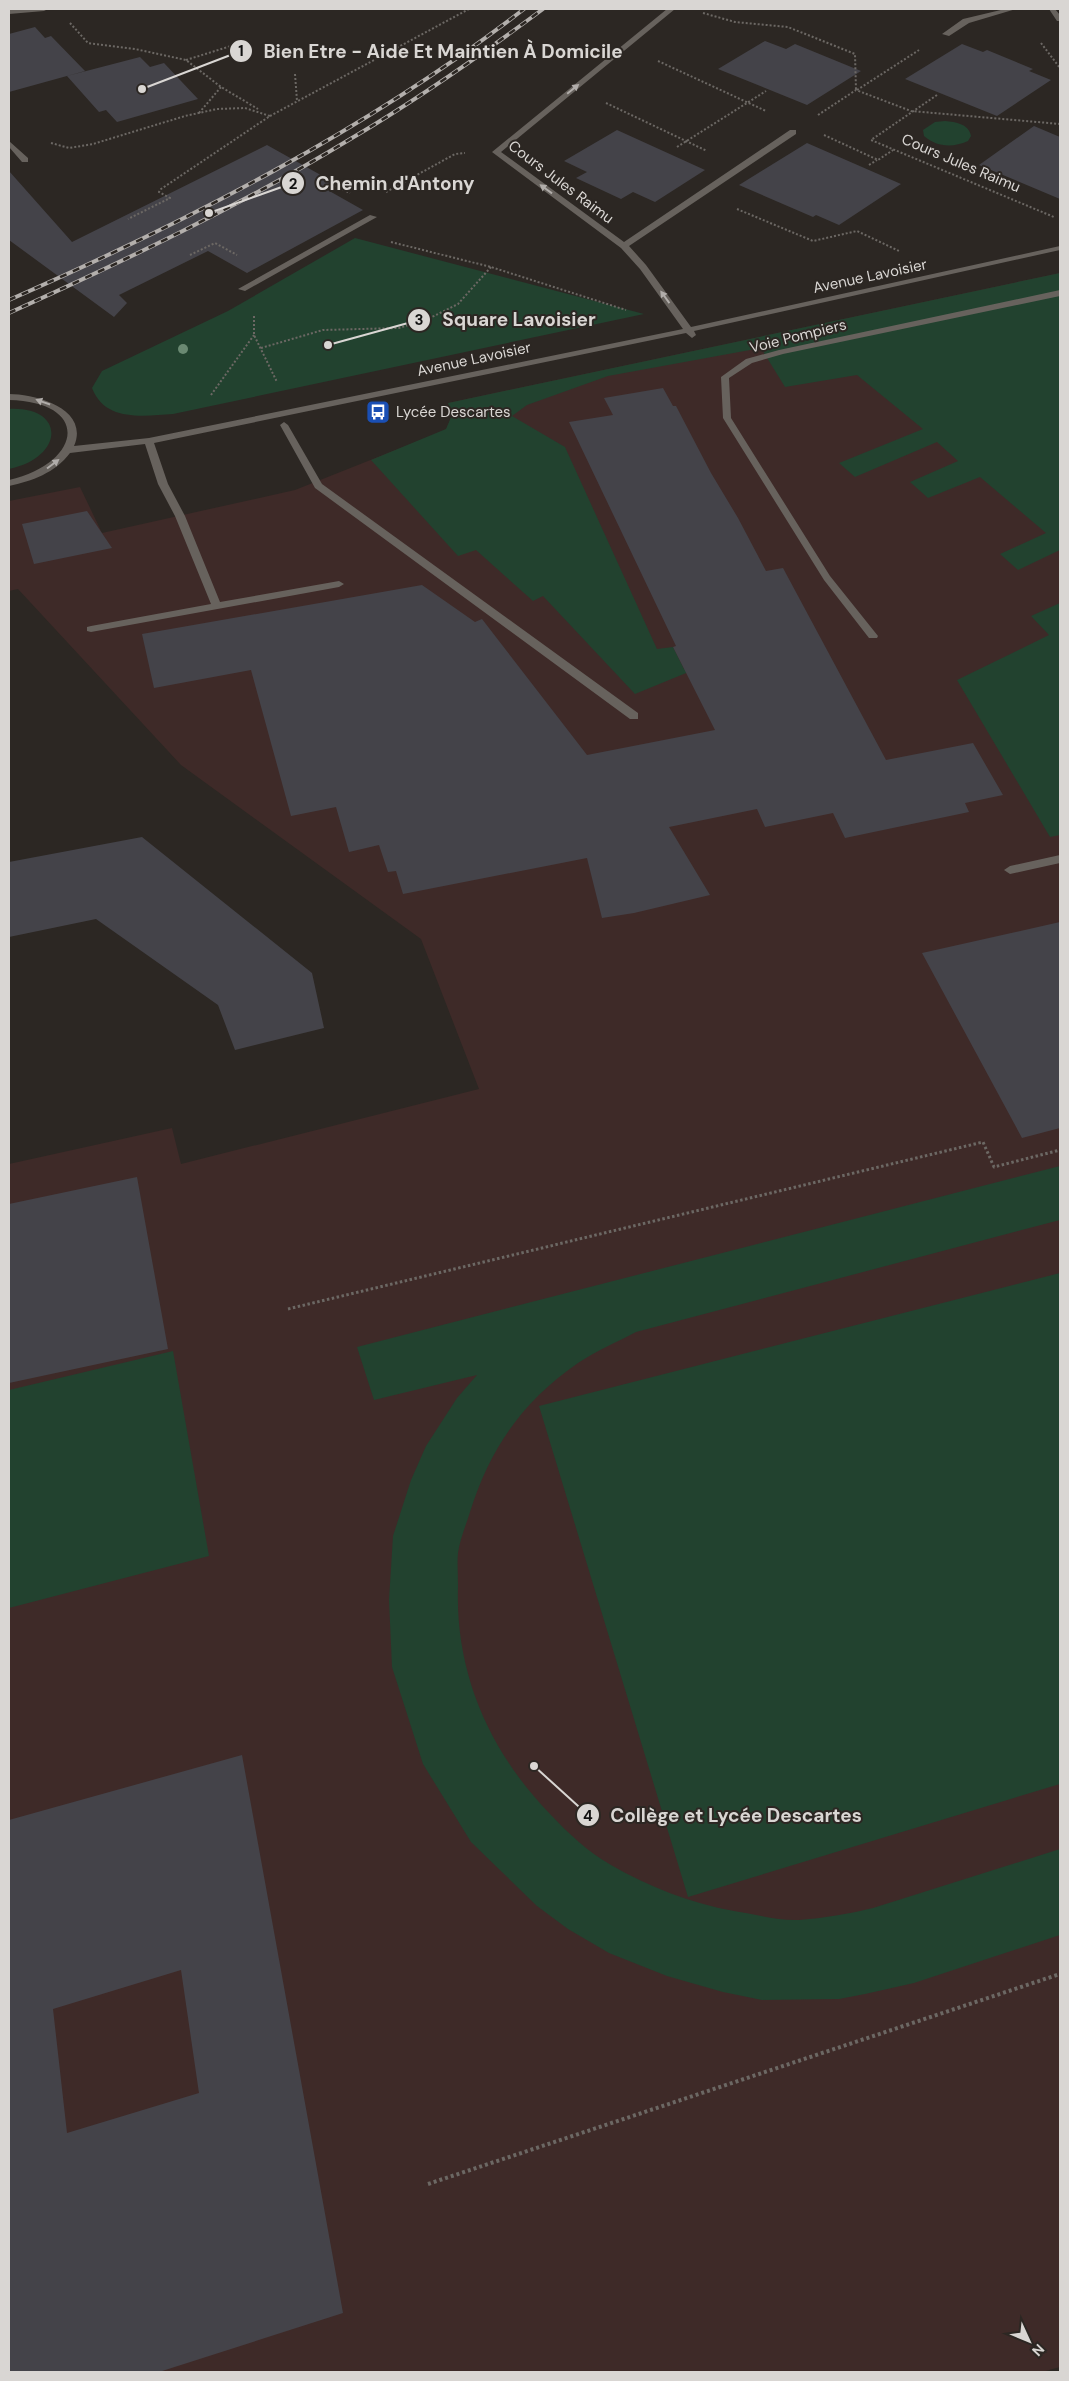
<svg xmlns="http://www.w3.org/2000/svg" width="1069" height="2381" font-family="'DM Sans',sans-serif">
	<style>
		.education { fill: #3e2a28 }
		.green { fill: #22422f }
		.building { fill: #444349; fill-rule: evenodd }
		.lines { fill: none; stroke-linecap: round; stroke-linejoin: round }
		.path-far2 { stroke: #6c6864; stroke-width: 2; stroke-dasharray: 2 2; stroke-linecap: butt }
		.path-far1 { stroke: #6c6864; stroke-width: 3; stroke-dasharray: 2.5 2.5; stroke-linecap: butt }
		.path { stroke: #6c6864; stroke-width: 4; stroke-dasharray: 3 3; stroke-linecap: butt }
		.minor { fill: #67625d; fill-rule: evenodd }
		.rail-casing { stroke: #b3afac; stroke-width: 4 }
		.rail { stroke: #2c2723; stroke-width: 2.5; stroke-dasharray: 7; stroke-linecap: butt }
		.tree { fill: #6a8972 }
		.oneway { fill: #b1adaa }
		.labels { text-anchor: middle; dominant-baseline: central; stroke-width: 4; stroke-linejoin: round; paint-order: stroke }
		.far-street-label { font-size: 15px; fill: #d9d6d3; stroke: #2c2723 }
		.far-poi-label { font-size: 15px; fill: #d9d6d3; stroke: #2c2723; text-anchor: start }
		.leader { fill: none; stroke: #d9d6d3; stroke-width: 2 }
		.callout-dot { fill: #d9d6d3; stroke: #2c2723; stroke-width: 2 }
		.mark-label { font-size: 15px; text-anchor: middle; font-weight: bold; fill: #111 }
		.callout-label { font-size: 19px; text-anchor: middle; font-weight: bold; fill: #d9d6d3; stroke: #2c2723; stroke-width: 4; stroke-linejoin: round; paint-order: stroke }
	</style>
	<rect width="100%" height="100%" fill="#2c2723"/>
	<!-- education -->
	<path class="education" d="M1060,273V2367L1042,2372H9V1164L172,1128L181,1164L479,1089L421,939L181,765L18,589L9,591V501L80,487L102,533L295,490L446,430L452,415L448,403Z"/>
	<!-- green -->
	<path class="green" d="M945,121C956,122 969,124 971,136L968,141C952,148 937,147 924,136L923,130L935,122Z
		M355,238L644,314L173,414C143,416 105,422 92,388L102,371L228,311Z
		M1060,273V550L1018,570L1000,554L1046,533L980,477L928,498L910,482L958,461L937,442L855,477L839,463L923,429L857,375L785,387L761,348L608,376L527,405L512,416L565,447L657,649L673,647L684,669L689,667L691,671L635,694L543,596L533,601L476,550L458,556L371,460L446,429L452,415L448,403Z
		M9,409C66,406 65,457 9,469Z
		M1060,603V835L1050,837L957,680L1049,635L1031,616Z
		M1060,1166V1220L636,1332C617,1342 596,1351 578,1363C523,1401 490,1448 470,1512C466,1525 460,1539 458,1553C457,1563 458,1575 458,1586C455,1673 489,1751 550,1814C568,1833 588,1852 611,1865C649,1887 690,1903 734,1911C754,1914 778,1921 799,1920C824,1918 848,1914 873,1908L1060,1849V1935L914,1983L865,1994L839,1999L762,2000L723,1992L667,1976L609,1953L568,1929L537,1906L471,1842L423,1764L392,1667L389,1600L393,1536L411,1480L426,1446L457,1398L477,1375L374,1400L357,1347Z
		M1060,1273V1784L688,1897L539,1406Z
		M173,1351L209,1556L9,1608V1390Z"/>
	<!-- building -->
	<path class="building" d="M35,27L45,38L51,36L85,71L9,92V34Z
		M765,41L786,49L795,44L861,71L807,105L718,69Z
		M962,44L983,52L987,50L1033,69L1029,71L1051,80L997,116L905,79Z
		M140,57L150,67L164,63L198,99L117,122L106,110L99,112L67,76Z
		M1034,126L1060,137V199L979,165Z
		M617,130L705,170L655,202L633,192L621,199L576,178L587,172L564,161Z
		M807,143L901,184L839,225L816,215L813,217L739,185Z
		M267,145L335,183L324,188L363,210L247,273L208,251L119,295L127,303L114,317L9,240V171L72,242Z
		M663,388L673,406H676L711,473L738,518L766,571L783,568L886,760L973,743L1003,795L965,803L969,812L845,838L833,813L765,827L757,809L669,827L710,895L634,913L602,918L587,858L403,894L396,871L388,872L379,845L349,852L336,807L291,816L251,670L154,688L142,634L422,585L475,622L482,619L587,755L715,730L673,647L676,646L569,422L613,415L604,398Z
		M87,511L112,548L34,564L22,524Z
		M142,837L312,973L324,1028L235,1050L218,1005L96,919L9,937V862Z
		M1060,922V1128L1022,1138L922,953Z
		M137,1177L168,1349L9,1383V1204Z
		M242,1755L343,2313L159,2372H9V1820ZM181,1970L199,2093L67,2133L53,2009Z"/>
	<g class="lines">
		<!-- path-far2 -->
		<path class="path-far2" d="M703,13L735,22L788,27L855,54L856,90
			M70,23L88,43L135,49L186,60L221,87L258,109
			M1041,43L1060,68
			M186,60L247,41
			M658,61L766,111
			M295,74L297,101
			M857,90L919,50
			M937,95L871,140L1054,217
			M606,103L707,151
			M199,113L221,87
			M818,115L856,90L911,111L1060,124
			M270,116L469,9
			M824,135L878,160L893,150
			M51,143L69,148L93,144L185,116L217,109L245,108L270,116L161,189L159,192L170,198L128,219
			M677,147L766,91
			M869,165L877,160
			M332,184L350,193
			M386,192L455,154L465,153
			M737,209L813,241L857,231L899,251
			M391,242L491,267L626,310
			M190,255L215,243L237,255
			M254,316V335L277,382
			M261,348L323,330L399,328L430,318L458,304L491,267
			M211,395L254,335"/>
		<!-- path-far1 -->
		<path class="path-far1" d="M288,1309L983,1142L994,1167L1060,1150"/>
		<!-- path -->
		<path class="path" d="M428,2184L1060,1974"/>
		<!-- minor -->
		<path class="minor" d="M22,9H48L44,11L9,14V10Z
			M667,9H675L501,152L624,242L790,130H796V134L629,246L646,265L691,327L1060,246V250L694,331L696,335L692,338L686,333L154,443L168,484L185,516L220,602L339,581L344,584L339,587L91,632L87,631V627L91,626L211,604L175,516L158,484L145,444L70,453C55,473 32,481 9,486V480C82,463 92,402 9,400V394C36,394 90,409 74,446L149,438L683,329L640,269L621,248L492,152Z
			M1005,9H1016L969,23L949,36L942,34L963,19Z
			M1049,9H1055L1060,15V21H1057Z
			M9,141L28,158V162H22L9,147Z
			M370,215L377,217L245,291L238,289Z
			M1060,290V296L783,354L752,363L729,378L731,418L830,576L878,636L877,638H869L824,580L723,418L721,377L746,359L779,350Z
			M284,422L288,425L322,484L638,713V719H630L315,488L280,425Z
			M1060,855V863L1010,874L1004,870L1010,866Z"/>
		<!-- rail casing -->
		<g class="rail-casing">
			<path id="rail" d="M9,300C189,221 368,129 524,9
				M9,313C126,260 242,205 352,138C418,99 481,55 543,9"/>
		</g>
		<!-- rail -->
		<use href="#rail" class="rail"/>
	</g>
	<!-- trees -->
	<circle class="tree" cx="183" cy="349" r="5"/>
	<!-- one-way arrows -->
	<defs><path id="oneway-solid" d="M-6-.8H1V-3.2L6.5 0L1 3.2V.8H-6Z" transform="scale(1.25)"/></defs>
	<g class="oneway">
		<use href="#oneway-solid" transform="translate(573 89) rotate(-39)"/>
		<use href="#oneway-solid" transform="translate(546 189) rotate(-144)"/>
		<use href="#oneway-solid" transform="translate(665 297) rotate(-126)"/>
		<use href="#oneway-solid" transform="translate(43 402) rotate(-161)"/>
		<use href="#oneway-solid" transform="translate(53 464) rotate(-37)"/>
	</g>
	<!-- icons -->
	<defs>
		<g id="bus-square" transform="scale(1.25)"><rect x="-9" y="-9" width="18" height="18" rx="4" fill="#1a4fb4" stroke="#2c2723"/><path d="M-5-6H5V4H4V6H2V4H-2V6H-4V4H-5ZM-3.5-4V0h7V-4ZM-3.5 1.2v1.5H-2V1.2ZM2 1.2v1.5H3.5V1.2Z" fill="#fff"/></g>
	</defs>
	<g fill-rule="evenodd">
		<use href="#bus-square" x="378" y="412"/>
	</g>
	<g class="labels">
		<!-- far-street labels -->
		<g class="far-street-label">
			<text transform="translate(961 163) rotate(23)">Cours Jules Raimu</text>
			<text transform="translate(561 182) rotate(37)">Cours Jules Raimu</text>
			<text transform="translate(870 276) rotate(-12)">Avenue Lavoisier</text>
			<text transform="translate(798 336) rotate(-14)">Voie Pompiers</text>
			<text transform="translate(474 359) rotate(-12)">Avenue Lavoisier</text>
		</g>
		<!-- far-poi labels -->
		<g class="far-poi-label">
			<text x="396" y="412">Lycée Descartes</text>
		</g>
	</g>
	<!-- callouts -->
	<path class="leader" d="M142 89L241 51M209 213L293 183M328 345L419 320M534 1766L588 1815"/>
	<g class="callout-dot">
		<circle cx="142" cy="89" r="5"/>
		<circle cx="209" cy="213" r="5"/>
		<circle cx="328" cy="345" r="5"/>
		<circle cx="534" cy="1766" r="5"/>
		<circle cx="241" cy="51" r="12"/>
		<circle cx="293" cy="183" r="12"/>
		<circle cx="419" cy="320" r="12"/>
		<circle cx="588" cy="1815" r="12"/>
	</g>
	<g class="mark-label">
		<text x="241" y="56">1</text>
		<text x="293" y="189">2</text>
		<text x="419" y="325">3</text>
		<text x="588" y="1821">4</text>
	</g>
	<g class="callout-label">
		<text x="443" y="58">Bien Etre - Aide Et Maintien À Domicile</text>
		<text x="395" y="190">Chemin d'Antony</text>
		<text x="519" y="326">Square Lavoisier</text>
		<text x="736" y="1822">Collège et Lycée Descartes</text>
	</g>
	<!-- border -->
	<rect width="1069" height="2381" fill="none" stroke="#d9d6d3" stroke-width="20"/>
	<!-- north arrow -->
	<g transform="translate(1029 2341) rotate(134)" stroke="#2c2723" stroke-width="4" paint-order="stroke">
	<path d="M0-4L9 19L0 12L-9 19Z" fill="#d9d6d3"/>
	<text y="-8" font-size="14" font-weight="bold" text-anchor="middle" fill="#d9d6d3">N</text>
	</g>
</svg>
